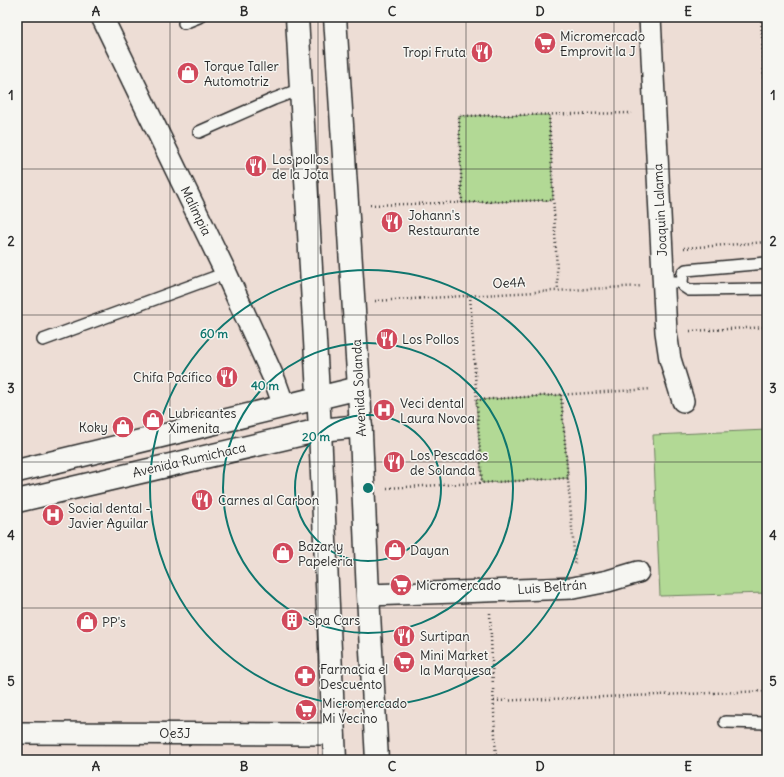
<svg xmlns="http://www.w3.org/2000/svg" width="784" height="777" font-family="Delius,sans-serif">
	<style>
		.green { fill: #b2d995; stroke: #6e8260 }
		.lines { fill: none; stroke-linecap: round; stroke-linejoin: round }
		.service-casing { stroke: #2b2b2b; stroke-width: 14 }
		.minor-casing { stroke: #2b2b2b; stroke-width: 24 }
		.tertiary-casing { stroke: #2b2b2b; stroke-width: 25 }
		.path { stroke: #2b2b2b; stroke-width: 2.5; stroke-dasharray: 1 3; stroke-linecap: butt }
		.service { stroke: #f6f6f2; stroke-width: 11 }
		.minor { stroke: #f6f6f2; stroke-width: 21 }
		.tertiary { stroke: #f6f6f2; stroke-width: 22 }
		.grid { fill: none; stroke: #2b2b2b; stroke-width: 1; stroke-opacity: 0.55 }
		.ring { fill: none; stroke: #0f766e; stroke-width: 2 }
		.labels { text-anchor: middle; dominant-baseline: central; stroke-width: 3; stroke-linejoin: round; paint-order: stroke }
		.poi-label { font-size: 13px; fill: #2b2b2b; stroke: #f6f6f2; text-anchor: start }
		.street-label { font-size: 13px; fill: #2b2b2b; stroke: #f6f6f2 }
		.centre { fill: #0f766e; stroke: #f6f6f2; stroke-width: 2 }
		.ring-label { font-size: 12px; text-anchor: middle; font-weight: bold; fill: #0f766e; stroke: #f6f6f2; stroke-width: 3; stroke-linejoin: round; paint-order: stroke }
		.neatline { fill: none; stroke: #2b2b2b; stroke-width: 1.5 }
		.grid-label { font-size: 13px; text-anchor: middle; font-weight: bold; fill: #2b2b2b }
	</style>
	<rect width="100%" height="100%" fill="#edddd5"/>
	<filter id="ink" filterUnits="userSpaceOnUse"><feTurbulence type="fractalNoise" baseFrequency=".025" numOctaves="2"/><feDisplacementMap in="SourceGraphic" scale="8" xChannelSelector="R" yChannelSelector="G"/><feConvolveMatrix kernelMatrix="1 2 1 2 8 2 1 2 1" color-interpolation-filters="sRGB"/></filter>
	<g filter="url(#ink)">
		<!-- green -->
		<path class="green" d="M549,115L553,200L462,203L459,116Z
			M561,395L568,478L482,483L476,400Z
			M767,430V593L660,596L653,435Z"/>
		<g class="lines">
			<!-- service casing -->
			<g class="service-casing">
				<path id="service" d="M184,23L199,17
					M199,132L274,99L301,89
					M663,282H682L683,273L686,270L766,263
					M682,282L683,286L689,290H695L765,289
					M43,340L226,273
					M725,722L767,723"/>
			</g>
			<!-- minor casing -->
			<g class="minor-casing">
				<path id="minor" d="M102,17L226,273L275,381L284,406
					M650,17L666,332L670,359L683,401
					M368,595L573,588L608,581L638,572
					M17,733L334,734"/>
			</g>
			<!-- tertiary casing -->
			<g class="tertiary-casing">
				<path id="tertiary" d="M297,17L320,430L335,760
					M335,17L359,388L368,595L377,760
					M17,471L359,388
					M17,501L320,430L361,426"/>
			</g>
			<!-- path -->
			<path class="path" d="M761,17L767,131
				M549,115L558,290
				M462,203L459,116L632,113
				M370,205L553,200
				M684,248L767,242
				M470,295L482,483
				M375,301L642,286
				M690,331L767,327
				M561,395L575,564
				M476,400L651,389
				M387,488L568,478
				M490,613L496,760
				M494,701L767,691"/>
			<!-- service -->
			<use href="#service" class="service"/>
			<!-- minor -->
			<use href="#minor" class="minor"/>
			<!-- tertiary -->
			<use href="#tertiary" class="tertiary"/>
		</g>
	</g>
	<!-- grid -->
	<path class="grid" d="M170,17V760M318,17V760M466,17V760M614,17V760M17,169H767M17,315H767M17,462H767M17,608H767"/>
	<!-- distance rings -->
	<g class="ring">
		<circle cx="368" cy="488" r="73"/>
		<circle cx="368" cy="488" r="145"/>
		<circle cx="368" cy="488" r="218"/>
	</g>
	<!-- icons -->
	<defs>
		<g id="supermarket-disc" transform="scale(1.15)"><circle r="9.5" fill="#d1495b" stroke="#f6f6f2"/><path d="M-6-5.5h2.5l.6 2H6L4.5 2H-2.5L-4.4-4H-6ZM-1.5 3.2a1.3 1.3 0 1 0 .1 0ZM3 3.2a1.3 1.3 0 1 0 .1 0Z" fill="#fff"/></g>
		<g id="restaurant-disc" transform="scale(1.15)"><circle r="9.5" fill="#d1495b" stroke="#f6f6f2"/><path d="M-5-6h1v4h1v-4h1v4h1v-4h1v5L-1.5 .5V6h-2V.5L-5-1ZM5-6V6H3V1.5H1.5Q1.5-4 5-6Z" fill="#fff"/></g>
		<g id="shop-disc" transform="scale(1.15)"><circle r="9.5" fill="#d1495b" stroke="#f6f6f2"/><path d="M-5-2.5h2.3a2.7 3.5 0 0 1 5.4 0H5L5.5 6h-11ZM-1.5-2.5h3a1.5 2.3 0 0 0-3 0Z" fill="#fff"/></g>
		<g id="hospital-disc" transform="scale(1.15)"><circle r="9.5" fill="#d1495b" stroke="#f6f6f2"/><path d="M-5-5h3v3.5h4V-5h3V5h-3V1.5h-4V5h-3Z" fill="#fff"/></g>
		<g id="building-disc" transform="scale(1.15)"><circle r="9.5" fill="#d1495b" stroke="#f6f6f2"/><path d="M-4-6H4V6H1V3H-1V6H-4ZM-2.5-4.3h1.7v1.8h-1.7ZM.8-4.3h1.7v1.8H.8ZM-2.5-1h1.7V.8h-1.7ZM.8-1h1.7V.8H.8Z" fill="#fff"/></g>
		<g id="pharmacy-disc" transform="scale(1.15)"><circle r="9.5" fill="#d1495b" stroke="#f6f6f2"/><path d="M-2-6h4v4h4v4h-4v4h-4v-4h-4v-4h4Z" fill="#fff"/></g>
	</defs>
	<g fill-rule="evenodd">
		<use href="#supermarket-disc" x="545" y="43"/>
		<use href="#restaurant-disc" x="482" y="52"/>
		<use href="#shop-disc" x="188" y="73"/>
		<use href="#restaurant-disc" x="256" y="166"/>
		<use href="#restaurant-disc" x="392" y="222"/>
		<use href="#restaurant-disc" x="387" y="339"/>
		<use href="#restaurant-disc" x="227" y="377"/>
		<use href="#hospital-disc" x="384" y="410"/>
		<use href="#shop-disc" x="153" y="420"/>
		<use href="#shop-disc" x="123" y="427"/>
		<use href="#restaurant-disc" x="394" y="462"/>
		<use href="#restaurant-disc" x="202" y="500"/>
		<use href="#hospital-disc" x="53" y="515"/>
		<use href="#shop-disc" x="395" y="550"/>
		<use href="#shop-disc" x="283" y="553"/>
		<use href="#supermarket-disc" x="401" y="585"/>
		<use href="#building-disc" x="292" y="620"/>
		<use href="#shop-disc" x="87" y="622"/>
		<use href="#restaurant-disc" x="404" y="636"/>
		<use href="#supermarket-disc" x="404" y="662"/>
		<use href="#pharmacy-disc" x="305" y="676"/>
		<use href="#supermarket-disc" x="306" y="710"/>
	</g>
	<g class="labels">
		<!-- poi labels -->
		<g class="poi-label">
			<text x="560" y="36">Micromercado<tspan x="560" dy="15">Emprovit la J</tspan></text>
			<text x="466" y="52" text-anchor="end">Tropi Fruta</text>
			<text x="204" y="66">Torque Taller<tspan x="204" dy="15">Automotriz</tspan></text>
			<text x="272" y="159">Los pollos<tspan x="272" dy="15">de la Jota</tspan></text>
			<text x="408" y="215">Johann's<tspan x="408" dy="15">Restaurante</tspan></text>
			<text x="402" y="339">Los Pollos</text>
			<text x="212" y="377" text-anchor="end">Chifa Pacífico</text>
			<text x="400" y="403">Veci dental<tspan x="400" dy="15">Laura Novoa</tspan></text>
			<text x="168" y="413">Lubricantes<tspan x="168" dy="15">Ximenita</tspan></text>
			<text x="108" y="427" text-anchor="end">Koky</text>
			<text x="410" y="455">Los Pescados<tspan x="410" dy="15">de Solanda</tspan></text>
			<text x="218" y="500">Carnes al Carbon</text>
			<text x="68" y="508">Social dental -<tspan x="68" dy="15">Javier Aguilar</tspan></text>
			<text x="298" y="546">Bazar y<tspan x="298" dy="15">Papeleria</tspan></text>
			<text x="410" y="550">Dayan</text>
			<text x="416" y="585">Micromercado</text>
			<text x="308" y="620">Spa Cars</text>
			<text x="102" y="622">PP's</text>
			<text x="420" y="636">Surtipan</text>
			<text x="420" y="655">Mini Market<tspan x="420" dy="15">la Marquesa</tspan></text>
			<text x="320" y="669">Farmacia el<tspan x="320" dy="15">Descuento</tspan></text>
			<text x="322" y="703">Micromercado<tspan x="322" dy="15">Mi Vecino</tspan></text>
		</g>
		<!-- street labels -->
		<g class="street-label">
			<text transform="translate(660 210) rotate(-93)">Joaquin Lalama</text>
			<text transform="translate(196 211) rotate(64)">Malimpia</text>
			<text transform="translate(509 283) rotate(-3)">Oe4A</text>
			<text transform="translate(359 388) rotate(-93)">Avenida Solanda</text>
			<text transform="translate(189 460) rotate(-13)">Avenida Rumichaca</text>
			<text transform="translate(552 587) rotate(-4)">Luis Beltrán</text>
			<text x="175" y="733">Oe3J</text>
		</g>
	</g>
	<circle cx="368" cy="488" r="6" class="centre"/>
	<g class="ring-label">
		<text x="214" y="338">60 m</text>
		<text x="265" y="390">40 m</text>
		<text x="316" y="441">20 m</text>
	</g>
	<!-- margin -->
	<rect width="784" height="777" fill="none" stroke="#f6f6f2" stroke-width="44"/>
	<rect x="22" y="22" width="740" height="733" class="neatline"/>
	<g class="grid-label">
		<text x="96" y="16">A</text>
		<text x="244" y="16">B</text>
		<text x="392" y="16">C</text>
		<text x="540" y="16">D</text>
		<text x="688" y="16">E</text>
		<text x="11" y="100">1</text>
		<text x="773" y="100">1</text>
		<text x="11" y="246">2</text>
		<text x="773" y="246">2</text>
		<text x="11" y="393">3</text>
		<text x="773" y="393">3</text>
		<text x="11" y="540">4</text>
		<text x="773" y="540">4</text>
		<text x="11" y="686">5</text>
		<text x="773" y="686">5</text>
		<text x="96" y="771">A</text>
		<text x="244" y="771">B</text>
		<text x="392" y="771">C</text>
		<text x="540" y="771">D</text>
		<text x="688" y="771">E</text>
	</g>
</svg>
